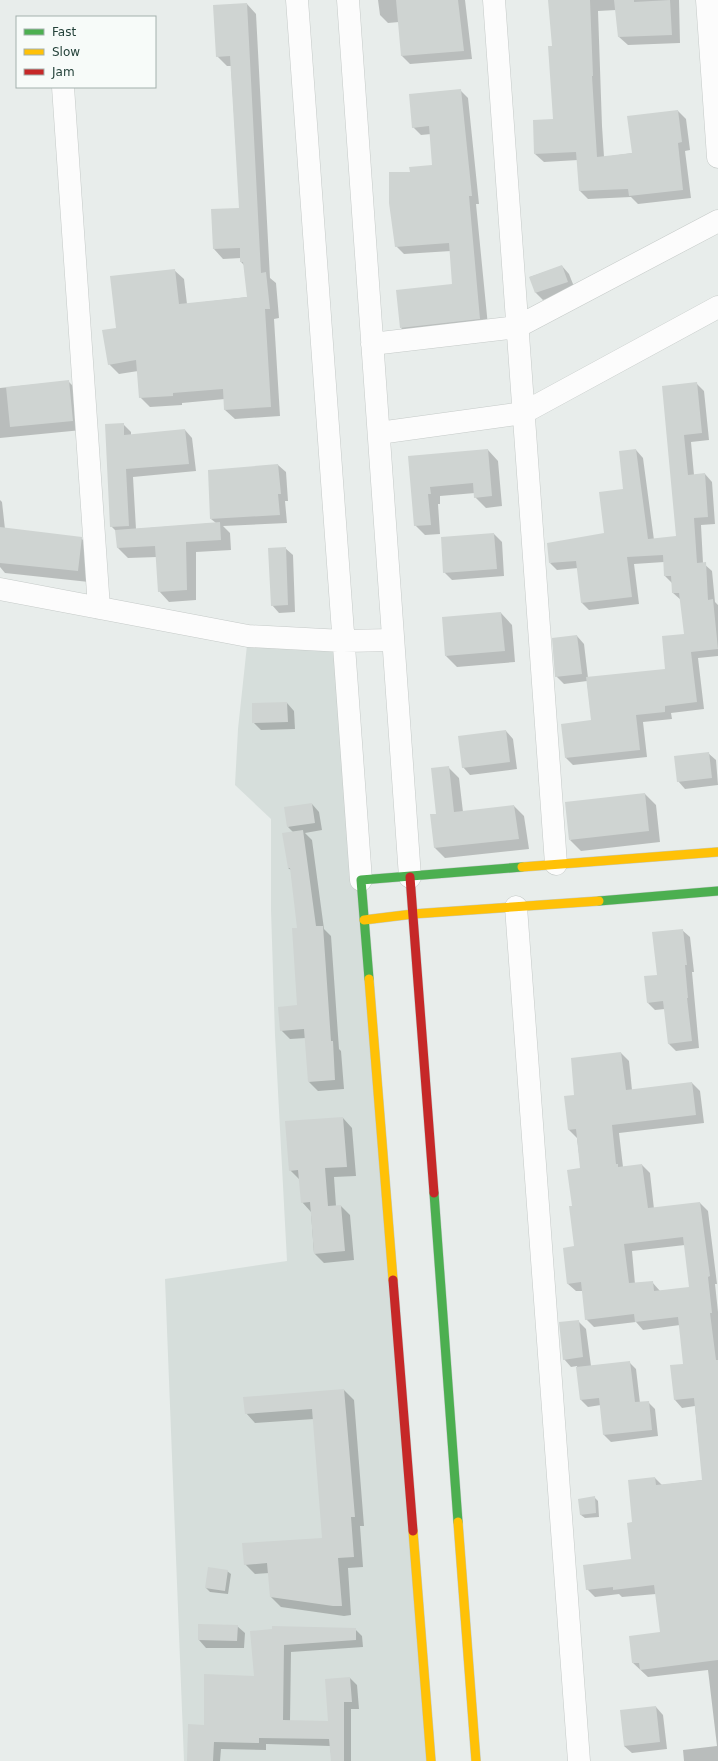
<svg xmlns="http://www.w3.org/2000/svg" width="718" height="1761" font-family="'DejaVu Sans',sans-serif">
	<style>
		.built { fill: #d6dedb }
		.shadow { fill: #0003; fill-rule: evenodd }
		.building { fill: #cfd4d2; fill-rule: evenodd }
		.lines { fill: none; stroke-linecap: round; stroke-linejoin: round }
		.street-casing { stroke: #c5cac8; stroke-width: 23 }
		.fast-casing { stroke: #c3cbc8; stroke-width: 10 }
		.slow-casing { stroke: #c3cbc8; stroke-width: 10 }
		.jam-casing { stroke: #c3cbc8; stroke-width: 10 }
		.street { stroke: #fcfcfc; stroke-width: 22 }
		.fast { stroke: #4caf50; stroke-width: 9 }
		.slow { stroke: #ffc107; stroke-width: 9 }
		.jam { stroke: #c62828; stroke-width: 9 }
	</style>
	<rect width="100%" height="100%" fill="#e8edeb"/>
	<!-- built -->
	<path class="built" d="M248,636L343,641L431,1761H184L165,1279L287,1261L275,1035L271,910V819L235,785L238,729Z"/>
	<!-- shadow -->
	<path class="shadow" d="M378,0H465L472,59L410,64L402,56L399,22L388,23L380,15Z
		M549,0H679L680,43L628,45L619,37L616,10L598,11L602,126L604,157L633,153L678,111L686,119L690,150L685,151L691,198L638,204L631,197L588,199L580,191L578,160L544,162L535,154L554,120L553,47Z
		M247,4L256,14L270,278L276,283L279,318L274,319L280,416L235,419L225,410V399L182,403V405L150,407L140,397L138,371L119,374L109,364L118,329L174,270L184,279L187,304L248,297L244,265L241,262V258L223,259L214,249L240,209L231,66H227L217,56Z
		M460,90L468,98L479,204H476L488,326L409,336L401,328L453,285L451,251L404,254L396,246L411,173L433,166L431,134L421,135L413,127Z
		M562,266L569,274L575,289L543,300L536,293L530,277Z
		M68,381L78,391L82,430L0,438V388Z
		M697,384L704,391L709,440L691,442L694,475L705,474L712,482L715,524L701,525L703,563L712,571L715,602L718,605V656L698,658L704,709L671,713L672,719L643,722L647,757L573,765L566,758L592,721L587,681L564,684L556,676L577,636L584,644L588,678L666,670L685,635L681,600L673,593L672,583L665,576L664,562L634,564L639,604L589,610L582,603L578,568L557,570L550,563L605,534L624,490L636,450L643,458L654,540L677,537L663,387Z
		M123,424L131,432V436L185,430L192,438L196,471L133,477L136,529L216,523L211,519L278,465L286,472L288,501H285L287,523L223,526L230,533L231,550L196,552V600L169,602L159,591L157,557L128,558L118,548L117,532L111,526Z
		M488,450L498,461L502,506L486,508L475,497V493L440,496V504H438L440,534L425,535L415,525L409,457Z
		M0,500L2,502L5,529L81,538L92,549L89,582L5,573L0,567Z
		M494,534L502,542L504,576L452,580L444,572Z
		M285,548L293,555L295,612L279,613L272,605Z
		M501,613L512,625L515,662L457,667L446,656Z
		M287,703L294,711L295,729L261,730L253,722Z
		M506,731L513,739L517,769L470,775L463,767Z
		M708,753L716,760L718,785L685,789L678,781Z
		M448,767L459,778L463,812L514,806L524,816L529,849L445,858L435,848L437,814Z
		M645,794L656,805L660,842L581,851L570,840Z
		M312,804L319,812L322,830L305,833L312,840L324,929L331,936L339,1049L341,1051L344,1089L318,1091L309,1082L306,1038L290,1039L281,1030L299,1006L298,929L291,870L288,868L293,832L288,827Z
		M682,930L690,937L694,972H692L699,1048L676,1051L669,1044L665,1009L655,1010L648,1003L658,976Z
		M621,1053L629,1061L632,1090L692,1083L700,1091L704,1123L619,1133L623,1167L642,1165L650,1173L654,1209L700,1203L708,1211L717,1284H715L718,1312V1761H684L683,1750L717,1746L708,1670L648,1677L633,1663L662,1633L656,1594L622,1597L619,1594L595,1597L587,1589L632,1560L633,1523L655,1478L662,1485L703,1480L695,1406L682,1408L675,1400L684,1365L680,1325L643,1330L636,1322L594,1327L586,1319L583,1291H576L568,1284L575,1247L573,1207L581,1169L577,1138L569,1130L575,1096ZM685,1245L690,1288L660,1291L652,1282L635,1284L632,1251Z
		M343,1118L352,1128L356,1176L334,1177L336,1206H341L350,1215L354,1260L324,1263L314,1253L311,1212L302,1202L300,1180L290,1170Z
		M578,1321L586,1329L591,1366L629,1362L636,1369L640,1403L648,1402L655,1409L658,1436L611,1442L604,1435L601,1405L588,1407L581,1400L577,1366L571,1367L564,1359Z
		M344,1390L354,1400L364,1526H360L363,1567L348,1568L351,1615L344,1616L281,1607L271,1597L269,1573L255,1574L245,1564L323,1539L314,1419L255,1423L246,1413Z
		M594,1497L598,1501L599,1517L585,1518L581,1515L579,1500Z
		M227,1571L231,1574L228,1594L210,1592L206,1588Z
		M199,1625L237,1626L245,1633L244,1648H206L199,1640Z
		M355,1629L362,1636L363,1647L291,1652L290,1721L329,1722L350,1678L357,1685L359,1709H351V1761H332L330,1746L266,1744V1750L221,1749L220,1761H188L205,1726L255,1677L251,1632Z
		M656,1707L663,1715L667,1749L632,1753L624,1746Z"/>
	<!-- building -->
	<path class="building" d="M396,0H458L464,51L401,56Z
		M548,0H590L593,76H592L597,157L632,153L627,116L678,110L682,142L678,143L683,190L629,196L628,189L579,191L576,152L534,154L533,120L553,119L548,46H552Z
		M614,0H634V2L670,0L672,35L618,37Z
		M247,3L261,273L266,272L270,309H265L271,407L224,410L223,389L173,393V396L139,398L136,360L108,365L102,330L116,328L110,276L175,269L179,304L247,297L243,262H240V248L213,249L211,209L239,208L230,56L216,57L213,5Z
		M461,89L472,196H469L480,319L400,328L396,290L452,284L449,243L395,247L389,203V172H410L409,167L432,165L429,126L412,128L409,94Z
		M562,265L568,282L535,293L529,277Z
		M69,380L73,421L10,427L6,387Z
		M697,382L702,433L684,435L688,475L705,473L708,517L694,518L697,563L706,562L708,600L713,599L718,649L691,652L697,702L665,706V712L636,715L640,750L565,758L561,724L591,720L586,677L665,669L662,636L684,634L679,593H672L671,576H664L663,555L627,557L632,597L581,603L576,561L549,563L547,543L604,533L599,492L623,489L619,451L636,449L648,539L676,536L662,386Z
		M124,423V435L185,429L189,464L126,469L129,526L110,527L105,424Z
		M488,449L492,496L474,498L473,483L430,487L431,494H428L431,525L414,526L408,456Z
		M278,464L281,494H278L280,515L210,519L208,470Z
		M220,522L221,540L186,542L187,590L158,592L155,546L117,548L115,530Z
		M0,527L82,537L78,571L0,563Z
		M494,533L497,569L443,573L441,537Z
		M286,547L288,605L271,606L268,548Z
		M501,612L505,651L445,656L442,617Z
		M577,635L582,674L555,677L552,638Z
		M287,702L288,722L252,723V703Z
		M506,730L510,762L462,768L458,736Z
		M709,752L712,778L677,782L674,756Z
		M449,766L454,812L514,805L519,839L434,848L430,814H436L431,768Z
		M645,793L649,831L569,840L565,802Z
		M312,803L315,823L287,827L284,807Z
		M303,830L316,926H323L331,1041H333L335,1080L308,1082L304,1029L280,1031L278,1007L297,1005L292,928H297L290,868H288L282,833Z
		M683,929L687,965H685L688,998H687L692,1041L668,1044L663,1001L647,1003L644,976L657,975L652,932Z
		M621,1052L626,1090L692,1082L696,1115L612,1125L616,1164H618V1167L642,1164L648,1208L700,1202L710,1276L708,1277L712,1313H710L716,1360H718V1660L640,1670L639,1663H632L629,1636L660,1632L654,1585L613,1590V1587L586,1590L583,1565L631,1559L627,1523L632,1522L628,1480L655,1477L656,1485L702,1480L694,1398L674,1400L670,1365L683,1364L678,1317L635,1322L634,1314L585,1320L581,1282L567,1284L563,1248L574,1246L569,1206H572L567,1170L580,1168L576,1129L568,1130L564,1096L574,1095L571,1058ZM683,1237L689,1287L654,1291L653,1281L629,1283L624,1244Z
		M343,1117L347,1167L325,1168L328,1206L341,1205L345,1251L314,1254L310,1202L301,1203L298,1170L289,1171L285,1121Z
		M579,1320L583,1357L563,1360L559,1322Z
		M630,1361L635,1402L649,1401L652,1430L603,1435L599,1398L580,1400L576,1367Z
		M344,1389L355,1517H351L354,1557L338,1558L342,1606H333L270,1597L267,1563L244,1565L242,1543L322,1538L312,1409L245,1414L243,1397Z
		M595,1496L596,1513L580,1515L578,1499Z
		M208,1567L228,1570L225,1591L205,1588Z
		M198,1624L238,1625L237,1641L198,1640Z
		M272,1626L356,1628V1640L284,1645L283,1720L328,1721L325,1679L350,1677L352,1702H344V1761H331L329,1739L259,1738V1743L214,1742L213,1761H187L188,1724L204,1725V1674L254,1676L250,1631L272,1629Z
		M656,1706L660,1742L624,1746L620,1710Z"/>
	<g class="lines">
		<!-- street casing -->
		<g class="street-casing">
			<path id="street" d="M297,0L361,880
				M348,0L410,877
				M494,0L556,864
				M707,0L718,157
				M63,87L99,608
				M372,344L517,327L718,221
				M379,433L523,413L718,307
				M0,589L248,636L343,641L393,640
				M516,907L579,1761"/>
		</g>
		<!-- fast casing -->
		<g class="fast-casing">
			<path id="fast" d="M599,901L718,891
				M369,979L361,880L522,867
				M434,1193L458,1522"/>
		</g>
		<!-- slow casing -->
		<g class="slow-casing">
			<path id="slow" d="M522,867L718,852
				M364,920L413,914L599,901
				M369,979L393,1280
				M458,1522L476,1761
				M413,1531L431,1761"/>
		</g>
		<!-- jam casing -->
		<g class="jam-casing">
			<path id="jam" d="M410,877L434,1193
				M393,1280L413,1531"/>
		</g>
		<!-- street -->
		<use href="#street" class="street"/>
		<!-- fast -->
		<use href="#fast" class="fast"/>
		<!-- slow -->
		<use href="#slow" class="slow"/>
		<!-- jam -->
		<use href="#jam" class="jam"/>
	</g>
	<!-- legend -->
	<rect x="16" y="16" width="140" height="72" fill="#f7fbf9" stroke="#a3b1ad"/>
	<rect x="24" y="29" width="20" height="6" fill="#4caf50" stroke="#a3b1ad"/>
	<text x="52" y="36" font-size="12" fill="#24423a">Fast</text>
	<rect x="24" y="49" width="20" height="6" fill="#ffc107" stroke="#a3b1ad"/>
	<text x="52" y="56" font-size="12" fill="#24423a">Slow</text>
	<rect x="24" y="69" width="20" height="6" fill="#c62828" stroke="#a3b1ad"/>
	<text x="52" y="76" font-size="12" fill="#24423a">Jam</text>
</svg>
